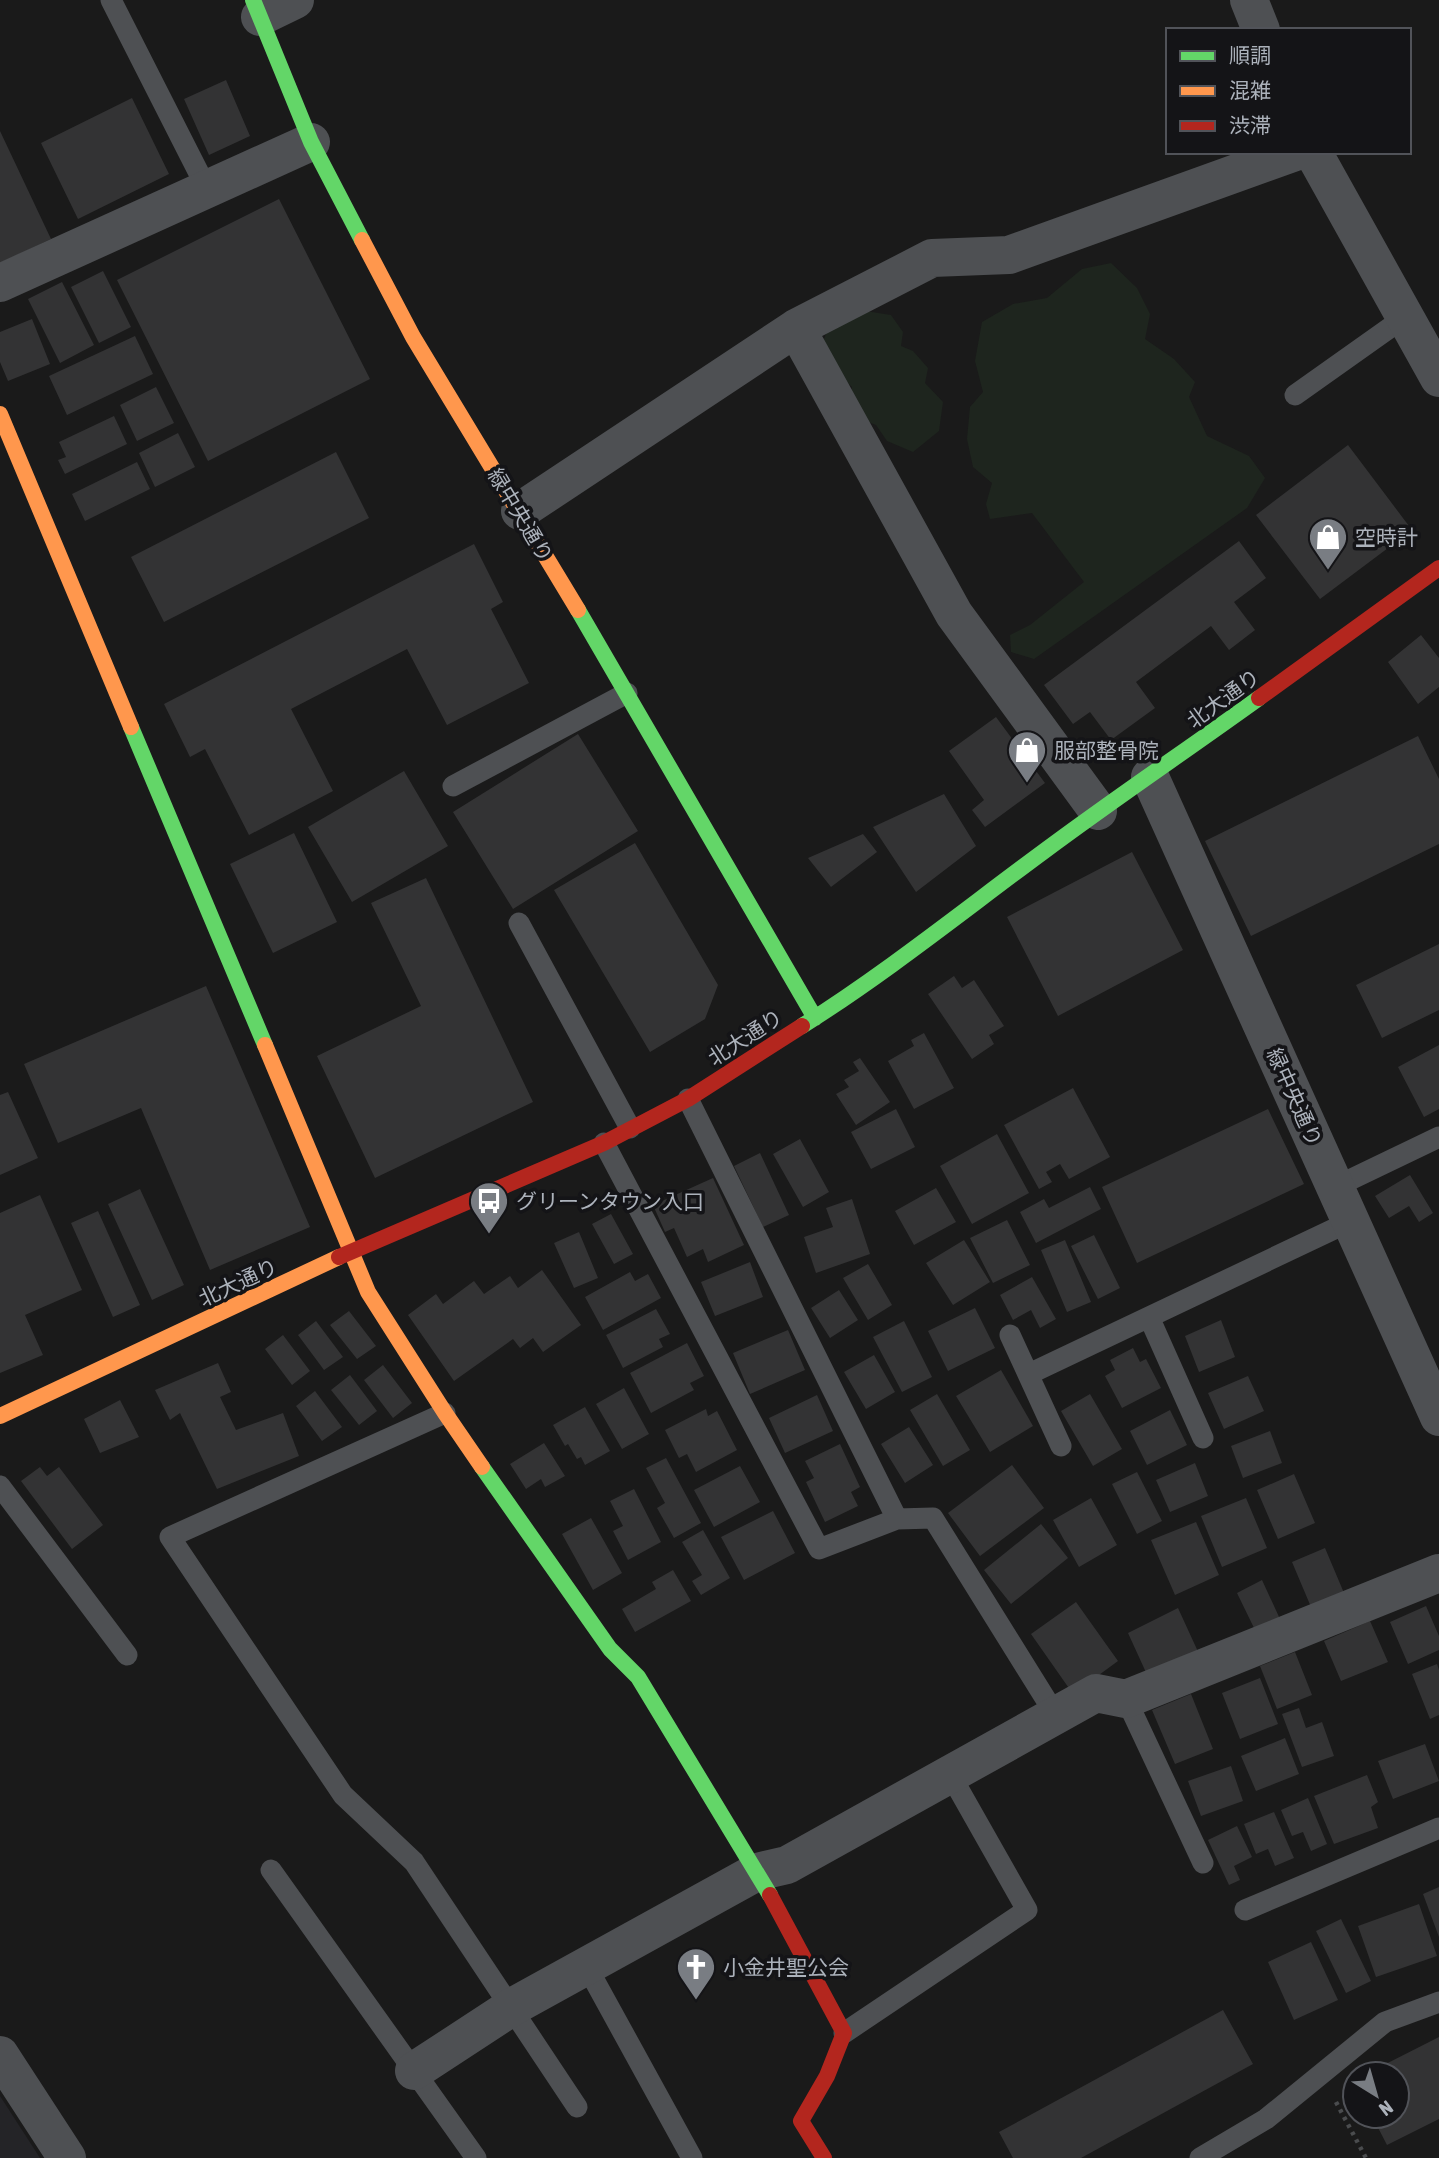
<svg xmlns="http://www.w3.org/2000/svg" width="1439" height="2158" font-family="'Asap Condensed','Noto Sans JP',sans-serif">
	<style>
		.built { fill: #242427 }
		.green { fill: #1e251e }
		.building { fill: #333334 }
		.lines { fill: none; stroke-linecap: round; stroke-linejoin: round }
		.path { stroke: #4a4c4e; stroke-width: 4.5; stroke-dasharray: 3.5 5; stroke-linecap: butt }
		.lane { stroke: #4e5053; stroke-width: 21 }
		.street { stroke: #4e5053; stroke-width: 38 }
		.fast { stroke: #63d668; stroke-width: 16 }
		.slow { stroke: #ff974d; stroke-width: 16 }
		.jam { stroke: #b3261e; stroke-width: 16 }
		.labels { text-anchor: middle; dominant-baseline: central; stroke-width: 7; stroke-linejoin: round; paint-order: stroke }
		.street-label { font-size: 21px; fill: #acb2bb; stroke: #141417 }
		.poi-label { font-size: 21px; fill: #acb2bb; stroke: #141417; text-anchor: start }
	</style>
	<rect width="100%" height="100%" fill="#1a1a1a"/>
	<!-- built -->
	<path class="built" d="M0,2096L40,2158H0Z"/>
	<!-- green -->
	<path class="green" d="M1111,263L1137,288L1150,314L1145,339L1174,359L1195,382L1189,397L1207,436L1249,456L1265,478L1247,508L1034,659L1011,652L1010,635L1030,625L1084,582L1032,513L990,519L986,504L992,483L973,467L967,439L970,407L983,392L975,361L982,322L1013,304L1047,298L1082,269Z
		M859,310L891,315L903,332L901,346L913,351L928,368L925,383L943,402L939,431L913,452L887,441L876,425L861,419L849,402L852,387L834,371L820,349L830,324Z"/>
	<!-- building -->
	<path class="building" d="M226,80L250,136L209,155L184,99Z
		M132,98L169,174L78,219L41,143Z
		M0,131L51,239L0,263Z
		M279,199L370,379L208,461L117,280Z
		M103,271L131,327L99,343L71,287Z
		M62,282L94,345L60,363L28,299Z
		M32,319L50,364L8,381L0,362V332Z
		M135,336L153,374L67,415L49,376Z
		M156,387L174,423L137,441L120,405Z
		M114,416L127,444L65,474L58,460L66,457L59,442Z
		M178,433L195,467L155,487L139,453Z
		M1348,445L1412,530L1320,599L1256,515Z
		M336,452L369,518L164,622L131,557Z
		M137,462L150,489L85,521L72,494Z
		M1239,541L1266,578L1234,602L1255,630L1229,650L1211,626L1136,682L1155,708L1111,740L1090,712L1073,724L1044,685Z
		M474,544L503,602L491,609L529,683L447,725L407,649L291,709L333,791L249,835L205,749L190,757L164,704Z
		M1421,635L1439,658V687L1418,704L1388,662Z
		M996,717L1045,783L985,827L972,810L984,800L949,751Z
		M578,734L638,831L513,909L453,812Z
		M1418,736L1439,779V844L1251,936L1205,841Z
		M404,771L448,846L352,902L308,827Z
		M944,794L976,846L916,892L873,827Z
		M294,833L337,922L273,953L230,864Z
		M863,834L877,852L831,887L808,858Z
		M635,843L718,985L705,1019L650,1052L554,890Z
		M1132,852L1183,950L1058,1016L1007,917Z
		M426,878L533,1102L375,1178L317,1056L421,1006L371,903Z
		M1439,944V1010L1382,1038L1356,985Z
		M954,976L962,988L974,980L1004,1026L989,1035L994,1044L972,1059L928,994Z
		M206,986L310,1227L210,1270L141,1108L58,1143L24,1064Z
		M924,1033L954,1088L914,1109L888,1061L914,1046L911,1040Z
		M1439,1045V1109L1424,1117L1398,1067Z
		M860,1058L890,1102L856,1125L836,1094L849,1087L844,1080L859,1071L853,1062Z
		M1073,1088L1110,1157L1069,1179L1060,1164L1046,1172L1052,1182L1039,1189L1004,1125Z
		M8,1092L38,1158L0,1175V1095Z
		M896,1109L915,1147L871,1169L851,1132Z
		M1268,1109L1304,1184L1137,1263L1102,1187Z
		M997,1134L1029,1193L972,1224L940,1166Z
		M800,1139L829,1192L803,1207L773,1154Z
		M760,1153L789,1215L763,1227L734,1166Z
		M1410,1175L1433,1213L1419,1222L1409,1206L1389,1218L1375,1196Z
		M713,1178L744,1245L708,1262L703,1249L687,1257L674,1228L665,1232L653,1205Z
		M1090,1187L1101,1209L1036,1243L1020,1212L1044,1199L1049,1208Z
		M936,1188L956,1222L914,1245L895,1211Z
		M140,1189L184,1285L152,1300L108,1204Z
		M40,1195L82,1290L25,1315L43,1355L0,1373V1213Z
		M852,1199L870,1254L816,1273L804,1237L833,1227L826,1208Z
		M98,1211L140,1305L113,1317L71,1223Z
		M611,1214L633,1254L614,1264L592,1224Z
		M1007,1220L1030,1265L993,1283L970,1238Z
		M579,1232L598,1278L574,1288L554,1243Z
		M1094,1235L1120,1288L1098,1299L1071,1246Z
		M964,1240L990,1282L953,1305L926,1263Z
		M1065,1240L1091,1302L1067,1312L1041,1250Z
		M750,1262L763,1297L715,1316L701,1282Z
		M868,1264L892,1305L868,1320L843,1278Z
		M542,1270L581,1325L543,1352L533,1338L520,1348L513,1339L454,1381L408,1315L436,1294L443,1304L474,1281L484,1294L510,1276L518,1288Z
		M630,1272L635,1281L648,1274L661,1298L603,1330L585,1297Z
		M1032,1277L1056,1319L1040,1328L1031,1310L1013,1320L1000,1295Z
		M839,1290L858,1320L830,1338L811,1308Z
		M975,1308L995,1348L948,1371L928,1331Z
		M656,1309L670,1334L659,1339L663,1347L623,1368L606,1335Z
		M349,1311L376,1346L357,1359L330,1325Z
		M1221,1320L1235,1357L1199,1372L1185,1336Z
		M316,1321L343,1357L324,1370L298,1335Z
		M904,1321L932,1377L902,1392L873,1337Z
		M788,1330L805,1370L750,1394L733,1353Z
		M283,1335L310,1371L292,1385L265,1349Z
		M687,1343L704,1376L690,1383L694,1390L651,1413L630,1373Z
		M1133,1348L1140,1362L1146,1359L1161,1388L1122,1408L1105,1376L1115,1370L1110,1360Z
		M874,1355L895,1392L866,1409L844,1372Z
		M218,1363L231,1392L220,1397L236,1430L283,1413L299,1456L217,1489L180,1413L170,1420L155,1390Z
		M383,1365L412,1403L393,1418L364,1380Z
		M1001,1370L1033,1426L990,1452L956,1396Z
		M350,1375L377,1411L359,1425L331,1390Z
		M1248,1376L1264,1411L1224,1429L1208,1393Z
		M624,1388L649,1434L622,1449L596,1404Z
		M315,1391L342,1427L322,1441L296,1406Z
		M937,1394L970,1450L943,1466L910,1410Z
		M1090,1394L1122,1449L1093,1466L1061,1411Z
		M817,1395L833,1431L785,1453L769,1418Z
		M120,1400L139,1437L100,1453L84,1419Z
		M585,1407L610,1451L585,1465L581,1457L577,1459L568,1444L565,1446L553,1425Z
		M706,1409L708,1416L717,1411L737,1450L696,1472L687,1454L679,1458L665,1430Z
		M1170,1410L1187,1445L1147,1465L1130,1431Z
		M909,1427L933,1465L905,1483L881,1444Z
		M1270,1431L1282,1463L1243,1478L1231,1446Z
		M544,1443L565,1476L545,1487L541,1479L526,1489L510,1464Z
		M840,1444L860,1487L851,1492L858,1506L825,1522L806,1482L814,1478L805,1461Z
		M666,1458L701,1523L674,1538L657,1508L665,1503L646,1468Z
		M1195,1463L1208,1496L1170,1512L1156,1480Z
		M1012,1465L1044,1508L980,1556L948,1513Z
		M740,1466L760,1502L714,1527L694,1490Z
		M40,1467L47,1476L59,1467L103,1525L72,1549L21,1481Z
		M1137,1472L1162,1521L1137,1534L1112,1484Z
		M1294,1474L1315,1523L1278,1539L1257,1490Z
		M634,1489L661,1542L628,1560L613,1531L623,1526L610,1501Z
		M1091,1498L1117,1545L1079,1567L1053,1520Z
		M1246,1498L1267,1548L1222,1567L1201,1516Z
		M773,1511L795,1553L744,1580L721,1537Z
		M591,1518L622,1573L593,1590L562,1534Z
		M1196,1522L1219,1575L1175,1595L1151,1540Z
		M1041,1524L1068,1558L1011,1604L984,1570Z
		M703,1530L730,1578L701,1595L692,1581L702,1575L682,1542Z
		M1325,1548L1344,1593L1311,1607L1292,1562Z
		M673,1570L691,1601L635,1632L622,1609L656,1589L652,1582Z
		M1262,1580L1280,1619L1255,1630L1237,1593Z
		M1076,1602L1118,1661L1073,1694L1031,1634Z
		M1426,1606L1439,1636V1650L1408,1664L1390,1622Z
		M1178,1608L1200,1656L1149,1679L1128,1633Z
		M1370,1621L1388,1662L1341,1681L1324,1641Z
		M1295,1652L1312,1695L1277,1709L1260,1666Z
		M1437,1664L1439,1670V1715L1430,1719L1412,1674Z
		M1260,1678L1278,1724L1240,1739L1222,1693Z
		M1191,1694L1213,1749L1175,1764L1152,1710Z
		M1299,1708L1306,1728L1322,1722L1334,1756L1302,1767L1282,1714Z
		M1285,1738L1299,1774L1256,1791L1241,1756Z
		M1425,1744L1439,1781L1393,1799L1378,1761Z
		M1231,1766L1243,1801L1201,1816L1188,1781Z
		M1367,1775L1378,1802L1371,1807L1378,1828L1334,1844L1314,1796Z
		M1308,1798L1327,1844L1311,1851L1303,1832L1292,1836L1281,1810Z
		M1274,1812L1294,1858L1275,1866L1268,1849L1256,1854L1244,1824Z
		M1237,1826L1252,1857L1234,1866L1240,1880L1229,1885L1208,1840Z
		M1439,1887V1937L1423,1894Z
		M1419,1904L1437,1956L1376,1977L1358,1926Z
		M1341,1919L1371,1981L1346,1993L1316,1931Z
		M1311,1942L1338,2000L1294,2020L1268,1962Z
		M1223,2010L1253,2064L1081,2158H1013L999,2132Z
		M1439,2037V2119L1387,2145L1372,2116H1397V2074H1366Z"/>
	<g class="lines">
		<!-- path -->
		<path class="path" d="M1336,2102L1366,2158"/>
		<!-- lane -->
		<path class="lane" d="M111,0L207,189
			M1295,395L1405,317
			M453,786L627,693
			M519,923L630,1128
			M688,1099L897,1519
			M604,1143L819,1549L897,1519L933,1518L1055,1714
			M1335,1187L1439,1137
			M1149,1317L1203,1438
			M1010,1335L1061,1446
			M1029,1374L1351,1221
			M445,1413L170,1537L343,1795L414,1862L577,2107
			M0,1486L127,1655
			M1126,1699L1203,1863
			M271,1870L476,2158
			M1245,1910L1439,1828
			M587,1967L692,2158
			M844,2033L1027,1910L950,1774
			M1200,2158L1266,2119L1385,2022L1439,2002"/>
		<!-- street -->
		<path class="street" d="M1249,0L1261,30
			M260,17L295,0
			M1313,152L1439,378
			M0,283L311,142
			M796,328L954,614L1098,811
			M520,511L796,328L932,258L1009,255L1295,152
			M1150,777L1439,1417
			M0,2055L67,2158
			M414,2071L512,2007L757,1872L787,1865L1096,1693L1126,1699L1439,1573"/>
		<!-- fast -->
		<path class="fast" d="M253,0L311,142L362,240
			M578,610L815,1018
			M131,727L265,1045
			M802,1026C886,973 963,911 1043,852C1114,799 1187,750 1259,698
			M482,1467L610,1649L638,1677L770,1895"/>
		<!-- slow -->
		<path class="slow" d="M362,240L413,337L578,610
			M0,414L131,727
			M265,1045L368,1292L445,1413L482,1467
			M0,1416L339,1257"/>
		<!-- jam -->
		<path class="jam" d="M1259,698L1439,568
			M339,1257L604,1143L688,1099L802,1026
			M770,1895L844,2033L827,2076L801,2121L824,2158"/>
	</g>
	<!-- icons -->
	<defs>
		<g id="shop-pin" transform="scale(2.0125)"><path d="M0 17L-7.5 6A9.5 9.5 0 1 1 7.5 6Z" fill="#797d83" stroke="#141417"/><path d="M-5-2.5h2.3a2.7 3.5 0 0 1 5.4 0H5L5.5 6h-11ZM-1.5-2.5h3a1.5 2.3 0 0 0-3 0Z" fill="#fff"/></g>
		<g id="bus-pin" transform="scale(2.0125)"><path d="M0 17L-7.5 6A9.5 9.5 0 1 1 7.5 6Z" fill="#797d83" stroke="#141417"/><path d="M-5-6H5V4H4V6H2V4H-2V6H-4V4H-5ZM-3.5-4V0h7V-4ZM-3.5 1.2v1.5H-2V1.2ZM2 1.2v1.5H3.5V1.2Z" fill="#fff"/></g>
		<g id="church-pin" transform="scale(2.0125)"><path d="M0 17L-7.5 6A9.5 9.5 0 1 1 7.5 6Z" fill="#797d83" stroke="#141417"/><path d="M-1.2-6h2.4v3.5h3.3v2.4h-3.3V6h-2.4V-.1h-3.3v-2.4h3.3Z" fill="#fff"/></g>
	</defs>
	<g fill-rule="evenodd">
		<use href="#shop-pin" x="1328" y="537"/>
		<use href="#shop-pin" x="1027" y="750"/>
		<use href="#bus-pin" x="489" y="1201"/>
		<use href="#church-pin" x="696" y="1967"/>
	</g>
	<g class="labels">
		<!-- street labels -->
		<g class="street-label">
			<text transform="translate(521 515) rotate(59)">緑中央通り</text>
			<text transform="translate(1223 698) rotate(-36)">北大通り</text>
			<text transform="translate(745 1037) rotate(-33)">北大通り</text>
			<text transform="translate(1295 1097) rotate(66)">緑中央通り</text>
			<text transform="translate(238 1282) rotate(-25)">北大通り</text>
		</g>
		<!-- poi labels -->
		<g class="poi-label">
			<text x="1355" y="537">空時計</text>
			<text x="1054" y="750">服部整骨院</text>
			<text x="516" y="1201">グリーンタウン入口</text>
			<text x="723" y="1967">小金井聖公会</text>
		</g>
	</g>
	<!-- legend -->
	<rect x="1166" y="28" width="245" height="126" fill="#141417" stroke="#515359" stroke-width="2"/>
	<rect x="1180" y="51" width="35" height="10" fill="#63d668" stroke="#515359" stroke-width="2"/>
	<text x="1229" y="63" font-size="21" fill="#acb2bb">順調</text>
	<rect x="1180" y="86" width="35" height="10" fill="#ff974d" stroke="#515359" stroke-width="2"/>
	<text x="1229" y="98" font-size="21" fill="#acb2bb">混雑</text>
	<rect x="1180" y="121" width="35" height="10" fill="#b3261e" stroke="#515359" stroke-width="2"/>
	<text x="1229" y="133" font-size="21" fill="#acb2bb">渋滞</text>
	<!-- north arrow -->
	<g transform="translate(1376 2095) rotate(143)"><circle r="33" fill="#141417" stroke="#515359" stroke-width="2"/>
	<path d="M0-5L12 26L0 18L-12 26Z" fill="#797d83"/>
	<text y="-10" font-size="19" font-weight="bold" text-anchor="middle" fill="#acb2bb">N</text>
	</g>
</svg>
